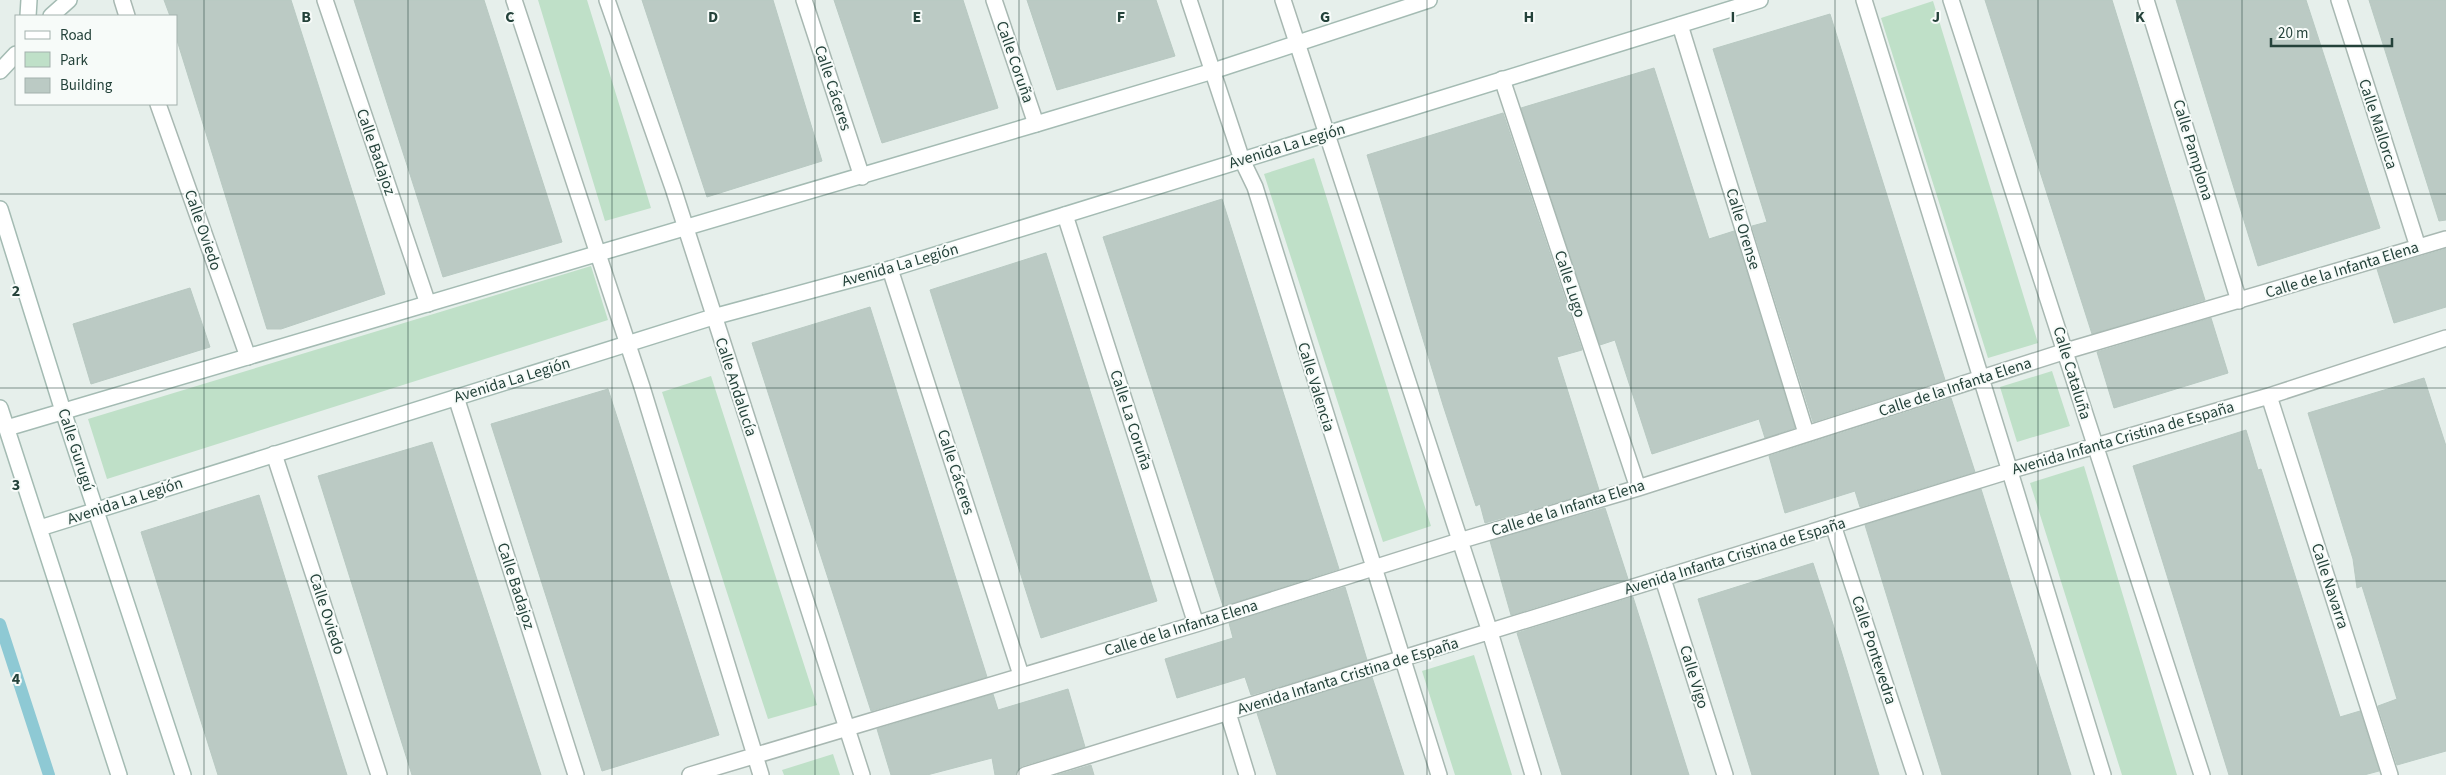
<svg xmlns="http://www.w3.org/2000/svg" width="2446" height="775" font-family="'Source Sans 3',sans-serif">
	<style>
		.green { fill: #bfe0c8 }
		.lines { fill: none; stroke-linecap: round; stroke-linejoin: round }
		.stream { stroke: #8ec9d4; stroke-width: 12 }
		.building { fill: #bbcac4; stroke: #b8c9c2 }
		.street-casing { stroke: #a8b8b2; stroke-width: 18 }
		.secondary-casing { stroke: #a4bbb3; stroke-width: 18 }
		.street { stroke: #fff; stroke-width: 15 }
		.secondary { stroke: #fff; stroke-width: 15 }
		.grid { fill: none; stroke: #24423a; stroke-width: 1; stroke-opacity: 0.55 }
		.labels { text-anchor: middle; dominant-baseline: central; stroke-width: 4; stroke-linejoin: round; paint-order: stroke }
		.street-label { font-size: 16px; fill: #24423a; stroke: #f7fbf9 }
		.grid-label { font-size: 16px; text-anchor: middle; font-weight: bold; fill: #24423a; stroke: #f7fbf9; stroke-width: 4; stroke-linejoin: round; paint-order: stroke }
	</style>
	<rect width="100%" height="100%" fill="#e6efeb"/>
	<!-- green -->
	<path class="green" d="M538,0H587L651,208L605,221Z
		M1933,1L2038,343L1988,358L1881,18Z
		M1314,158L1431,526L1383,542L1264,174Z
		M591,266L608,320L107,479L88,419Z
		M2052,371L2070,426L2017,442L2000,387Z
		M711,376L817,705L768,719L662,392Z
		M2084,466L2177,775H2122L2030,483Z
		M1474,655L1512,775H1455L1422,671Z
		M833,754L840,775H784L782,770Z"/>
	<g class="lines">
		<!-- stream -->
		<path class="stream" d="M0,624L49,775"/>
	</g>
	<!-- building -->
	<path class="building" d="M164,0H291L385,294L281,329H267L176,37V16H170Z
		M354,0H484L562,242L443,277Z
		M642,0H773L822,161L707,197Z
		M834,0H963L998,108L882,143Z
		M1027,0H1156L1175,56L1057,90Z
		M1985,0H2112L2205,300L2092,334Z
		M2176,0H2306L2380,228L2258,266Z
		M2369,0H2446V220L2439,221Z
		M1830,14L1945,380L1813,422L1752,226L1767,222L1713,49Z
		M1654,68L1709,239L1734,231L1795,428L1765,438L1759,419L1652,454L1615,340L1600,345L1521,108Z
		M1503,113L1582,350L1557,357L1599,490L1485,523L1480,504L1476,506L1443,405L1367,155Z
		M1222,199L1339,569L1223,606L1103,237Z
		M2446,249V307L2394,323L2377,269Z
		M1046,253L1157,601L1041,638L930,290Z
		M190,288L210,347L91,384L73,324Z
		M870,307L987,677L871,711L752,343Z
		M2211,318L2228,373L2114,408L2097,352Z
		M2424,378L2446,446V751L2397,765L2378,706L2397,699L2362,586L2357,588L2353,559L2308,413Z
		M608,389L719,735L602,771L491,424Z
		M1951,398L1975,472L1860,507L1855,491L1785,513L1769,456Z
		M2246,430L2258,470L2261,469L2340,717L2360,711L2379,771L2364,775H2229L2133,466Z
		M432,442L488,613L541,775H412L318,476Z
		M1981,489L1992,524L2071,775H1942L1865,525Z
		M259,495L305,642L347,775H218L141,532Z
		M1605,508L1628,579L1511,615L1490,541Z
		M1813,563L1832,621L1879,775H1752L1698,599Z
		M1345,587L1367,660L1251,695L1245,677L1177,698L1165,659L1233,638L1229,623Z
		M1633,597L1689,775H1562L1517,633Z
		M1372,677L1404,775H1277L1257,713Z
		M1068,689L1085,747L1022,766L1018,769L1016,775H995L992,758L927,775H891L877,729L993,694L998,710Z
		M1091,765L1094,775H1057Z"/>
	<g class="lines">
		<!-- street casing -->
		<g class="street-casing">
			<path id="street" d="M122,0L127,16
				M325,0L428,304
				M514,0L642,387L761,775
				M607,0L673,188L862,775
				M804,0L862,177
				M994,0L1036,124
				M1189,0L1242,160L1255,187L1439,775
				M1283,0L1490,632L1533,775
				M1864,0C1943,259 2025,516 2103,775
				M1951,0L2202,775
				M2146,0L2239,301
				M2339,0L2418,247
				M1680,25L1806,433
				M1502,79L1638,488
				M158,104L248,357
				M1065,215L1196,624
				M890,269L1021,675
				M2269,396L2390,775
				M456,397L576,775
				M274,454L379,775
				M1833,525L1915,775
				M1663,579L1725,775
				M1228,713L1247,775
				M690,775L1196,624L1459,541L1638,488L2066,351L2446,239
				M1025,775L2012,470L2269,396L2446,338"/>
		</g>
		<!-- secondary casing -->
		<g class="secondary-casing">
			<path id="secondary" d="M28,16L29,0
				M51,16L69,0
				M0,71L16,54
				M0,209L63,411L183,775
				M0,408L119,775
				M7,428L1036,124L1213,71L1429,0
				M40,528L713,317L890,269L1760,0"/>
		</g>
		<!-- street -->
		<use href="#street" class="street"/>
		<!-- secondary -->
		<use href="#secondary" class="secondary"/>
	</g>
	<!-- grid -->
	<path class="grid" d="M204,0V775M408,0V775M612,0V775M815,0V775M1019,0V775M1223,0V775M1427,0V775M1631,0V775M1835,0V775M2038,0V775M2242,0V775M0,194H2446M0,388H2446M0,581H2446"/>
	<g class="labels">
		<!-- street labels -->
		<g class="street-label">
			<text transform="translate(1015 62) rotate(71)">Calle Coruña</text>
			<text transform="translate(833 88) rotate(72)">Calle Cáceres</text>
			<text transform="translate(2378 124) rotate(72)">Calle Mallorca</text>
			<text transform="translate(1287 146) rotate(-17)">Avenida La Legión</text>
			<text transform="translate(2193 150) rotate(73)">Calle Pamplona</text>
			<text transform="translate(376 152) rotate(71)">Calle Badajoz</text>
			<text transform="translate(1743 229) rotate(73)">Calle Orense</text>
			<text transform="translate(203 230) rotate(71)">Calle Oviedo</text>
			<text transform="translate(900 265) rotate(-16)">Avenida La Legión</text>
			<text transform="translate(2342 270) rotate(-17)">Calle de la Infanta Elena</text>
			<text transform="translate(1570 284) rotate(72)">Calle Lugo</text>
			<text transform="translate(2072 373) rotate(73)">Calle Cataluña</text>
			<text transform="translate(512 380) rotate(-17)">Avenida La Legión</text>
			<text transform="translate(736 387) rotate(72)">Calle Andalucía</text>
			<text transform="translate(1316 387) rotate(73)">Calle Valencia</text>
			<text transform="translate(1955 387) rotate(-18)">Calle de la Infanta Elena</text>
			<text transform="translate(1131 420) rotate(72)">Calle La Coruña</text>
			<text transform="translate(2123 438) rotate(-16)">Avenida Infanta Cristina de España</text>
			<text transform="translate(76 450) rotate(72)">Calle Gurugú</text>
			<text transform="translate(956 472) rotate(72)">Calle Cáceres</text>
			<text transform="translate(125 501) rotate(-18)">Avenida La Legión</text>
			<text transform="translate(1568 508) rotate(-17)">Calle de la Infanta Elena</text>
			<text transform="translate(1735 556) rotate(-17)">Avenida Infanta Cristina de España</text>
			<text transform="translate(516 586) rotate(72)">Calle Badajoz</text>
			<text transform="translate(2330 586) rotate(72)">Calle Navarra</text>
			<text transform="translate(327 614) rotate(72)">Calle Oviedo</text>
			<text transform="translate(1181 628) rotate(-17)">Calle de la Infanta Elena</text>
			<text transform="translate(1874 650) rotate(72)">Calle Pontevedra</text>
			<text transform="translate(1348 676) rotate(-17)">Avenida Infanta Cristina de España</text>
			<text transform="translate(1694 677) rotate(73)">Calle Vigo</text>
		</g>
	</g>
	<g class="grid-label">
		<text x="306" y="22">B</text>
		<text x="510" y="22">C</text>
		<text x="713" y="22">D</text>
		<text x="917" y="22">E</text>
		<text x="1121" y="22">F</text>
		<text x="1325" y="22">G</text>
		<text x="1529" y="22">H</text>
		<text x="1733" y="22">I</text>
		<text x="1936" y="22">J</text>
		<text x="2140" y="22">K</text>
		<text x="16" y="296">2</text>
		<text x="16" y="490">3</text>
		<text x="16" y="684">4</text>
	</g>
	<!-- legend -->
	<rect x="15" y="15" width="162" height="90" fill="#f7fbf9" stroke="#a3b1ad"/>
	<rect x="25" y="31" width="25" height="8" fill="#ffffff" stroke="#a3b1ad"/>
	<text x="60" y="40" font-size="15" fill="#24423a">Road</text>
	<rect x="25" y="52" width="25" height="15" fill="#bfe0c8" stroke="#a3b1ad"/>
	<text x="60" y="65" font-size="15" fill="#24423a">Park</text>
	<rect x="25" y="78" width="25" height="15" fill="#bbcac4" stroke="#a3b1ad"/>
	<text x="60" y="90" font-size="15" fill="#24423a">Building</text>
	<!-- scale -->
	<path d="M2271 38v8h121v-8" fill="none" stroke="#24423a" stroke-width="2.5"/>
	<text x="2278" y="38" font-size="15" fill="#24423a" stroke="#f7fbf9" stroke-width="4" paint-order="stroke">20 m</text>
</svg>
